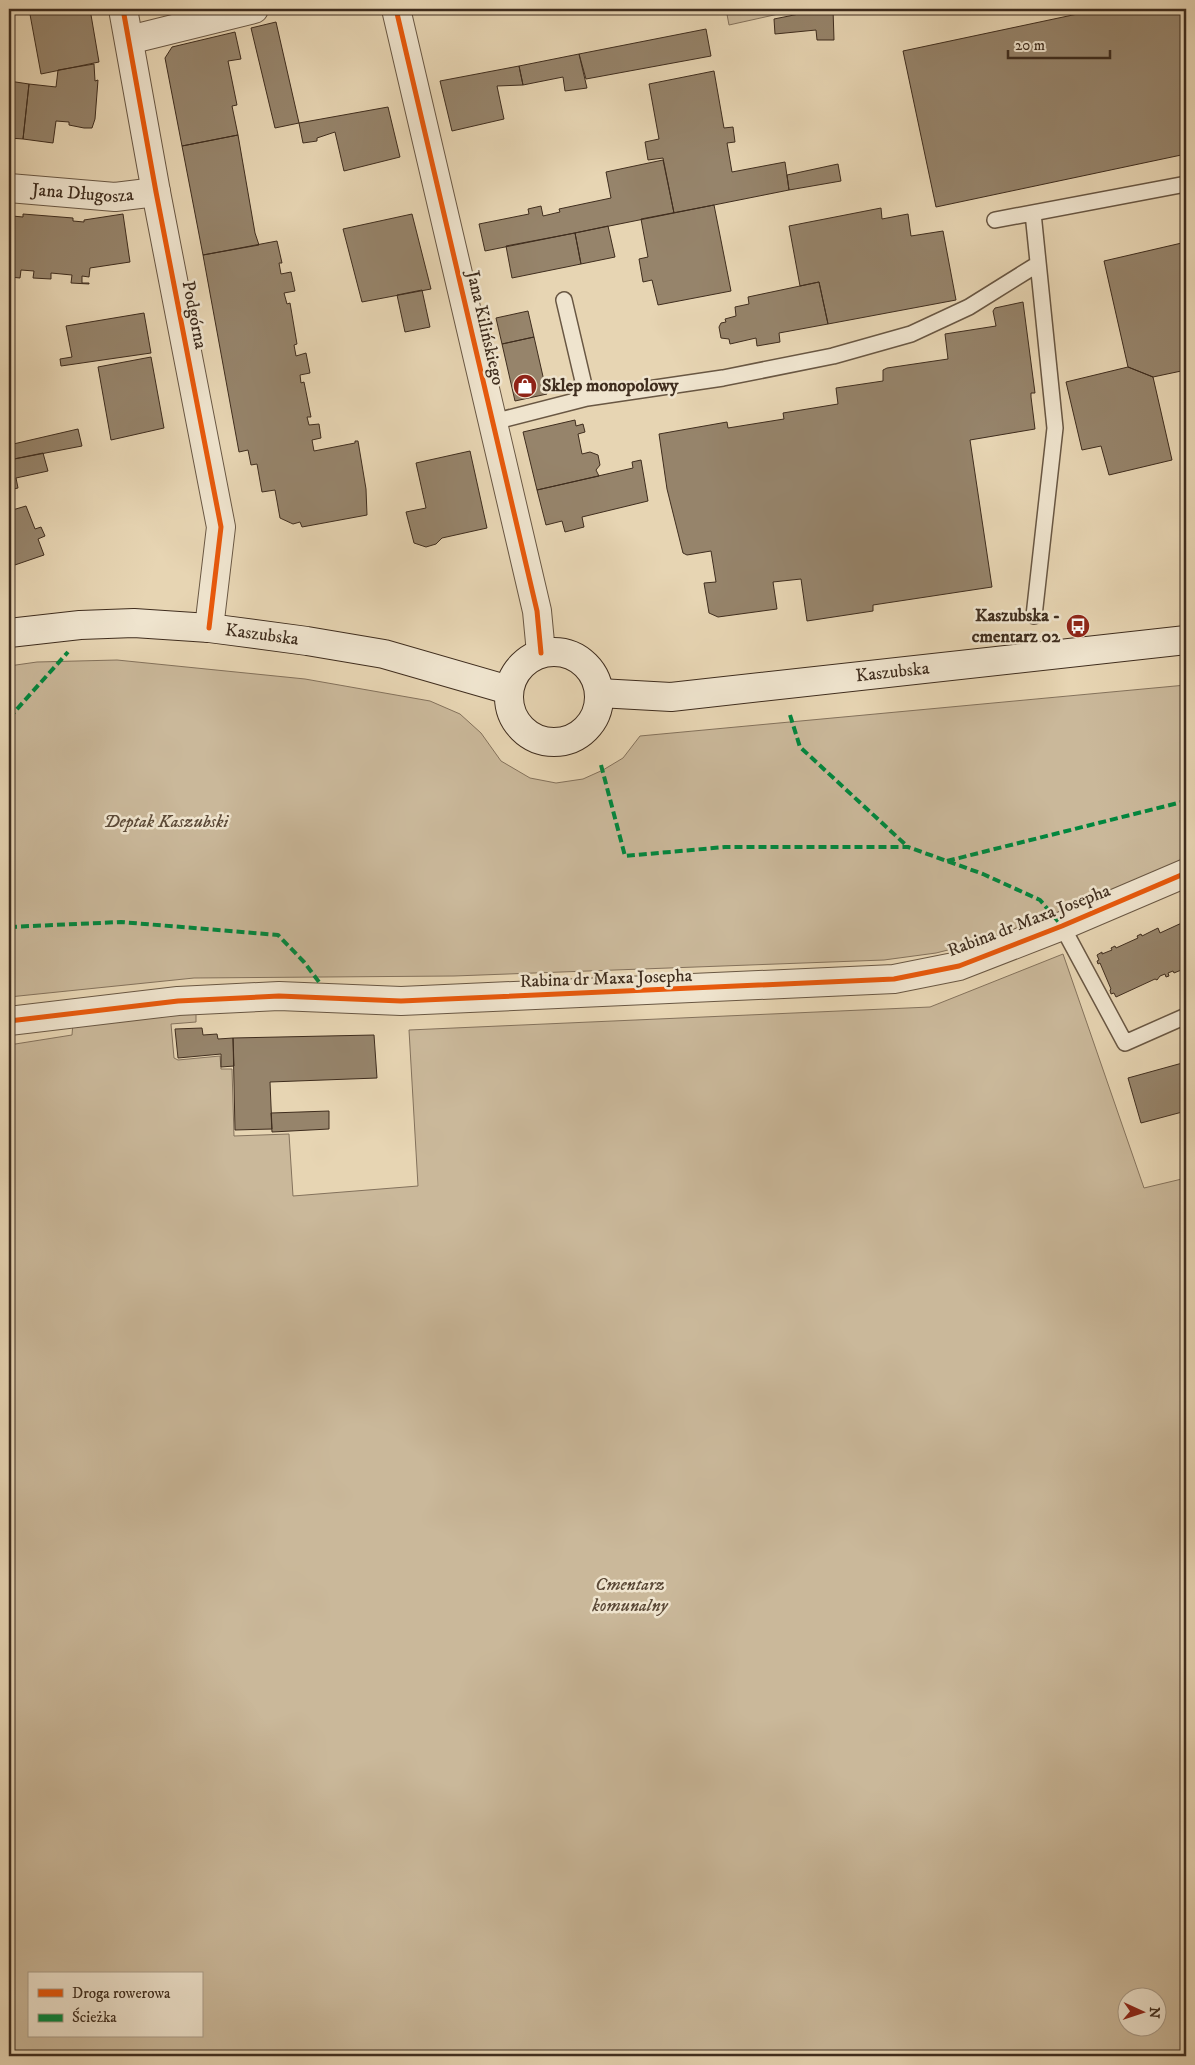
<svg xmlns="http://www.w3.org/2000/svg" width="1195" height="2065" font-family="'IM FELL DW Pica',serif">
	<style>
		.green { fill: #cab89a; stroke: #84725c; fill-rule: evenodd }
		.building { fill: #96846b; stroke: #3f2d1e }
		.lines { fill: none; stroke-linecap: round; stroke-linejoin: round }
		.service-casing { stroke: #695743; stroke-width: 18 }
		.minor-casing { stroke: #695743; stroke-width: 30 }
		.tertiary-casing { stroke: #695743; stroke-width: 30 }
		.secondary-casing { stroke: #3f2d1e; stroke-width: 30 }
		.service { stroke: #efe4ce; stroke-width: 15 }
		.minor { stroke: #efe4ce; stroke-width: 28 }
		.tertiary { stroke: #efe4ce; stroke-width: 28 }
		.secondary { stroke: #efe4ce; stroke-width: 28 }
		.quiet { stroke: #00873e; stroke-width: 4; stroke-dasharray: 8 4; stroke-linecap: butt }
		.cycleway-casing { stroke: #efe4ce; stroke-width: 8 }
		.cycleway { stroke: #e8590c; stroke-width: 5 }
		.labels { text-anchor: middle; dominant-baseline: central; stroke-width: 5; stroke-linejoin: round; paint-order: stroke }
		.street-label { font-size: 18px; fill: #3f2d1e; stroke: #efe4ce }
		.poi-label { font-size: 18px; font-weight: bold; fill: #3f2d1e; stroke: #efe4ce; text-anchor: start }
		.park-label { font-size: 18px; font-style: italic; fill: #5b4937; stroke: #efe4ce }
	</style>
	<rect width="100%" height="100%" fill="#e7d5b3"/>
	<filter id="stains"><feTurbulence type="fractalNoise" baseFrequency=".004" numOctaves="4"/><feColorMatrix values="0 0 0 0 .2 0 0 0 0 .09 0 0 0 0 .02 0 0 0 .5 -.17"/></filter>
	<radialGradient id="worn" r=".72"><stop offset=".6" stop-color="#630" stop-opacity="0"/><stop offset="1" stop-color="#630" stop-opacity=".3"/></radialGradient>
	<!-- green -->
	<path class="green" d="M726,9H792V11L729,25Z
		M117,660L305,679L430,701L460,714L481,733L501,761L530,778L556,783L583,779L603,770L623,758L640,736L1186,685V862L1016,933L936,953L884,960L454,976L194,978L9,997V666L37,662Z
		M1063,954L1144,1188L1186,1178V2056H9V1045L72,1035L73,1022L196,1008V1022L171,1024L174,1058L178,1060L220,1056L221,1069H232L234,1136L289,1134L293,1196L418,1186L409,1030L930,1007ZM29,1974H201V2036H29ZM1128,1998H1158V2028H1128Z"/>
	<!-- building -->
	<path class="building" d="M29,9H90L99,62L41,74Z
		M824,9H833L834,40H817L816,30L775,34L774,19Z
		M1101,9H1186V154L936,207L903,51Z
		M276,22L299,123L275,128L251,28Z
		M706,29L711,56L586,79L579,54Z
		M235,32L241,59L228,61L237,105L232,106L238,135L182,146L165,58L172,47Z
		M579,54L587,88L565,91L563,77L523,85L519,66Z
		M94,64L95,81L98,80L95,119L92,128H84L69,125V122L56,121L53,143L23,139L29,84L56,87L58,70Z
		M519,66L523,85L497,86L504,119L452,131L440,81Z
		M714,71L724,128L733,127L735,142L727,143L732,172L785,162L789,190L674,213L663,158L648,160L645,142L659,139L649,84Z
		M9,81L29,84L23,139L9,138Z
		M388,107L400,157L344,171L335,132L317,138V141L303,143L299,123Z
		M238,135L255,233L259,245L203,255L182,146Z
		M663,160L674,213L485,251L479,224L529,214L528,209L541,206L543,216L560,212L559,209L611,198L606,172Z
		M838,164L841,181L789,190L787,175Z
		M714,205L731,291L658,305L652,280L643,282L639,259L648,257L641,219Z
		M881,208L882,219L908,214L911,236L943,231L956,300L828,324L819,282L800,286L789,226Z
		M9,213H12V216L23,217V214L73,218V221L84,222V220L123,214L130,262L90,268L89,277L82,276V283H89V284L71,283L72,275L51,273V279L33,278L34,271L21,270L20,278L10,277Z
		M412,214L431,289L362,302L343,229Z
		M608,226L615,257L581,264L575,233Z
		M575,233L581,264L512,278L506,246Z
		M277,241L282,263H279L281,274L291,272L295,291L284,293L287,304L290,303L297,344L294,345L296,356L306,353L310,373L300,375L301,383L304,382L311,417H307L309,425L319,424L321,438L312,440L314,451L355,443V441H358L366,489L367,515L302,527L300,522L293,524L280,518L275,490L262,492L257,464L251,465L248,450L239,452L203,255Z
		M1186,242V370L1153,377L1128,367L1104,261Z
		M819,282L828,324L779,333L780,342L757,346L756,338L730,344L729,339L721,338L719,327L721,323L726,322L725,319L736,316L735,307L749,304L748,297Z
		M422,290L430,327L405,332L397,295Z
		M1023,302L1035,393H1031V397L1035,429L970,440L992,587L873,605V611L807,621L801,579L773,582L777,609L718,617L709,613L704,583L716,582L711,551L687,555L683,553L667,489L659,434L727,422L728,428L784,419L783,413L838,404L836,388L883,381V370L887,368L948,359L945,334L996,326L993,311L995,308Z
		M528,311L534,337L502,344L496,318Z
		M144,313L151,353L61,366L60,359L72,357L66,326Z
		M534,337L547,394L515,401L502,344Z
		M151,357L164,428L111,440L98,367Z
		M1128,367L1153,377L1172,460L1109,475L1101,446L1082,450L1066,382Z
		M575,420L576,426L583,424L585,432L578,434L582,454L590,452L598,455L600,465L596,470L599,476L537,490L523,432Z
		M78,429L82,446L9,460V445Z
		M470,451L487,528L442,538L436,544L426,547L414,543L406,512L426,508L416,463Z
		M43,453L48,471L16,478L18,488L9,490V460Z
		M641,460L648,501L582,517L584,527L565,532L562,521L546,525L537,490L633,468L632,462Z
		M26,506L35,529L41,527L45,536L38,539L44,555L9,567V511Z
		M1186,921V968L1174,973L1173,971L1168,973L1169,976L1166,977L1165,974L1160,976L1157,980L1155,979L1116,997L1114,993L1111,994L1110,990L1111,989L1100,963L1098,964L1097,961L1099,960L1097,955L1102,952V954L1112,950L1111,948L1115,946L1116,948L1138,938L1137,936L1141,934L1142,936L1158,928L1160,933Z
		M202,1028L203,1035L217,1034L218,1039L233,1038L234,1066L221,1067V1054L178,1058L175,1029Z
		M374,1035L377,1078L270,1082L272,1129L235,1130L233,1038Z
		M1186,1062V1111L1141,1123L1128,1078Z
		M329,1111V1129L272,1132L271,1113Z"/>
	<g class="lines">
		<!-- service casing -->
		<g class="service-casing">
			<path id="service" d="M1033,213L1055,428L1034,616
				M995,220L1186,184
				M587,398L723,378L833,356L911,334L969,307L1038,264
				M493,422L587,398L564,300
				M1062,926L1125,1043L1186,1016"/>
		</g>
		<!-- minor casing -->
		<g class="minor-casing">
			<g id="minor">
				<path d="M123,9L156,192L221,527L209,628"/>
				<path d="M129,40L254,9"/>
				<path id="s1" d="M9,188L115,197L156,192"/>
				<path d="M9,1021L178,1001L279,996L401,1001L894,979L959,966L1062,926L1186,873"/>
			</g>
		</g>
		<!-- tertiary casing -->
		<g class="tertiary-casing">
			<path id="tertiary" d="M396,9L537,611L541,653"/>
		</g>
		<!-- secondary casing -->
		<g class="secondary-casing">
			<g id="secondary">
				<path id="s2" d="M9,633L80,625L134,623L209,628L307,641L384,654L509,690"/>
				<circle cx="554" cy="697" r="45"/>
				<path id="s3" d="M599,693L671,697L1186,640"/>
			</g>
		</g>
		<!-- service -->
		<use href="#service" class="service"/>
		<!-- minor -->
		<use href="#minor" class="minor"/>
		<!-- tertiary -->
		<use href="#tertiary" class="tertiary"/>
		<!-- secondary -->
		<use href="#secondary" class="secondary"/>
		<!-- quiet -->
		<path class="quiet" d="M158,11L169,9
			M790,715L800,747L908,847
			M9,718L68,652
			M601,765L625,856L725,847H908L983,874L1040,900L1062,926
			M947,861L1186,801
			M9,927L121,922L278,935L304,962L319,982"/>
		<!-- cycleway casing -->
		<g class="cycleway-casing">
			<path id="cycleway" d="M123,9L156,192L221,527L209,628
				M396,9L537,611L541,653
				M9,1021L178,1001L279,996L401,1001L894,979L959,966L1062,926L1186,873"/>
		</g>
		<!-- cycleway -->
		<use href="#cycleway" class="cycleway"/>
	</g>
	<!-- icons -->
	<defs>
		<g id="shop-disc" transform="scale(1.25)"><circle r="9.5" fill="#8f2418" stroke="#efe4ce"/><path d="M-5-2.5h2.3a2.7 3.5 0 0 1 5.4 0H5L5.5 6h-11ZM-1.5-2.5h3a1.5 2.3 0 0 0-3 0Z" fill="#fff"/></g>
		<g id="bus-disc" transform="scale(1.25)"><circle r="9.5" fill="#8f2418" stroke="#efe4ce"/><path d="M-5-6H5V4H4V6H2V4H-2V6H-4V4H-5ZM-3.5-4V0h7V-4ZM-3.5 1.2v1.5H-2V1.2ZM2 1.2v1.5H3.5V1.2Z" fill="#fff"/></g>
	</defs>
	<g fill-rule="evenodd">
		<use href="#shop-disc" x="525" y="386"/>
		<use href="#bus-disc" x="1078" y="626"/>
	</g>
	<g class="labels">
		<!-- street labels -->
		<g class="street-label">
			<text stroke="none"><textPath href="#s1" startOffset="74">Jana Długosza</textPath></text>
			<text transform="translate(194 315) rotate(79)">Podgórna</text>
			<text transform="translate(485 328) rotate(77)">Jana Kilińskiego</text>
			<text stroke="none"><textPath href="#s2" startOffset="254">Kaszubska</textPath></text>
			<text stroke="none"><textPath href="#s3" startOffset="295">Kaszubska</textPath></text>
			<text transform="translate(1029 921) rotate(-21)">Rabina dr Maxa Josepha</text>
			<text transform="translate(606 979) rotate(-2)">Rabina dr Maxa Josepha</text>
		</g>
		<!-- poi labels -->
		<g class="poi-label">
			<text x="542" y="386">Sklep monopolowy</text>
			<text x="1060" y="616" text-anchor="end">Kaszubska -<tspan x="1060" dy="21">cmentarz 02</tspan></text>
		</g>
		<!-- park labels -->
		<g class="park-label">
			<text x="166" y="822">Deptak Kaszubski</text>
			<text x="630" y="1585">Cmentarz<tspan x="630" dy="21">komunalny</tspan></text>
		</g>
	</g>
	<!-- margin -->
	<rect width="1195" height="2065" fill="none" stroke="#e7d5b3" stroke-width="30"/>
	<rect x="10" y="10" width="1175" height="2045" fill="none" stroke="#3f2d1e" stroke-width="2.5"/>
	<rect x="15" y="15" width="1165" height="2035" fill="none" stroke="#3f2d1e"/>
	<!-- legend -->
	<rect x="28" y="1972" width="175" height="65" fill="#efe4ce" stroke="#a99b88"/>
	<rect x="38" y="1989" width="25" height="8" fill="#e8590c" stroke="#a99b88"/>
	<text x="72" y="1998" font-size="15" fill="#3f2d1e">Droga rowerowa</text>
	<rect x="38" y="2014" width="25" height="8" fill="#00873e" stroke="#a99b88"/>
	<text x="72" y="2022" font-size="15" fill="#3f2d1e">Ścieżka</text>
	<!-- north arrow -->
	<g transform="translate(1142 2012) rotate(93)"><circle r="24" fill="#efe4ce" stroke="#a99b88"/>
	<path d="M0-4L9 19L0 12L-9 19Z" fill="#8f2418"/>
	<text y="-8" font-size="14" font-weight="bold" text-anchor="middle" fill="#3f2d1e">N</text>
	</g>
	<!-- scale -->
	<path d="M1008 50v8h102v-8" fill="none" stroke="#3f2d1e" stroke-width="2.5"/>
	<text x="1015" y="50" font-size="15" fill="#3f2d1e" stroke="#efe4ce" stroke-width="4" paint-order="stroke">20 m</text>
	<rect width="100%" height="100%" filter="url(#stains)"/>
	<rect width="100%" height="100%" fill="url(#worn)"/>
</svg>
